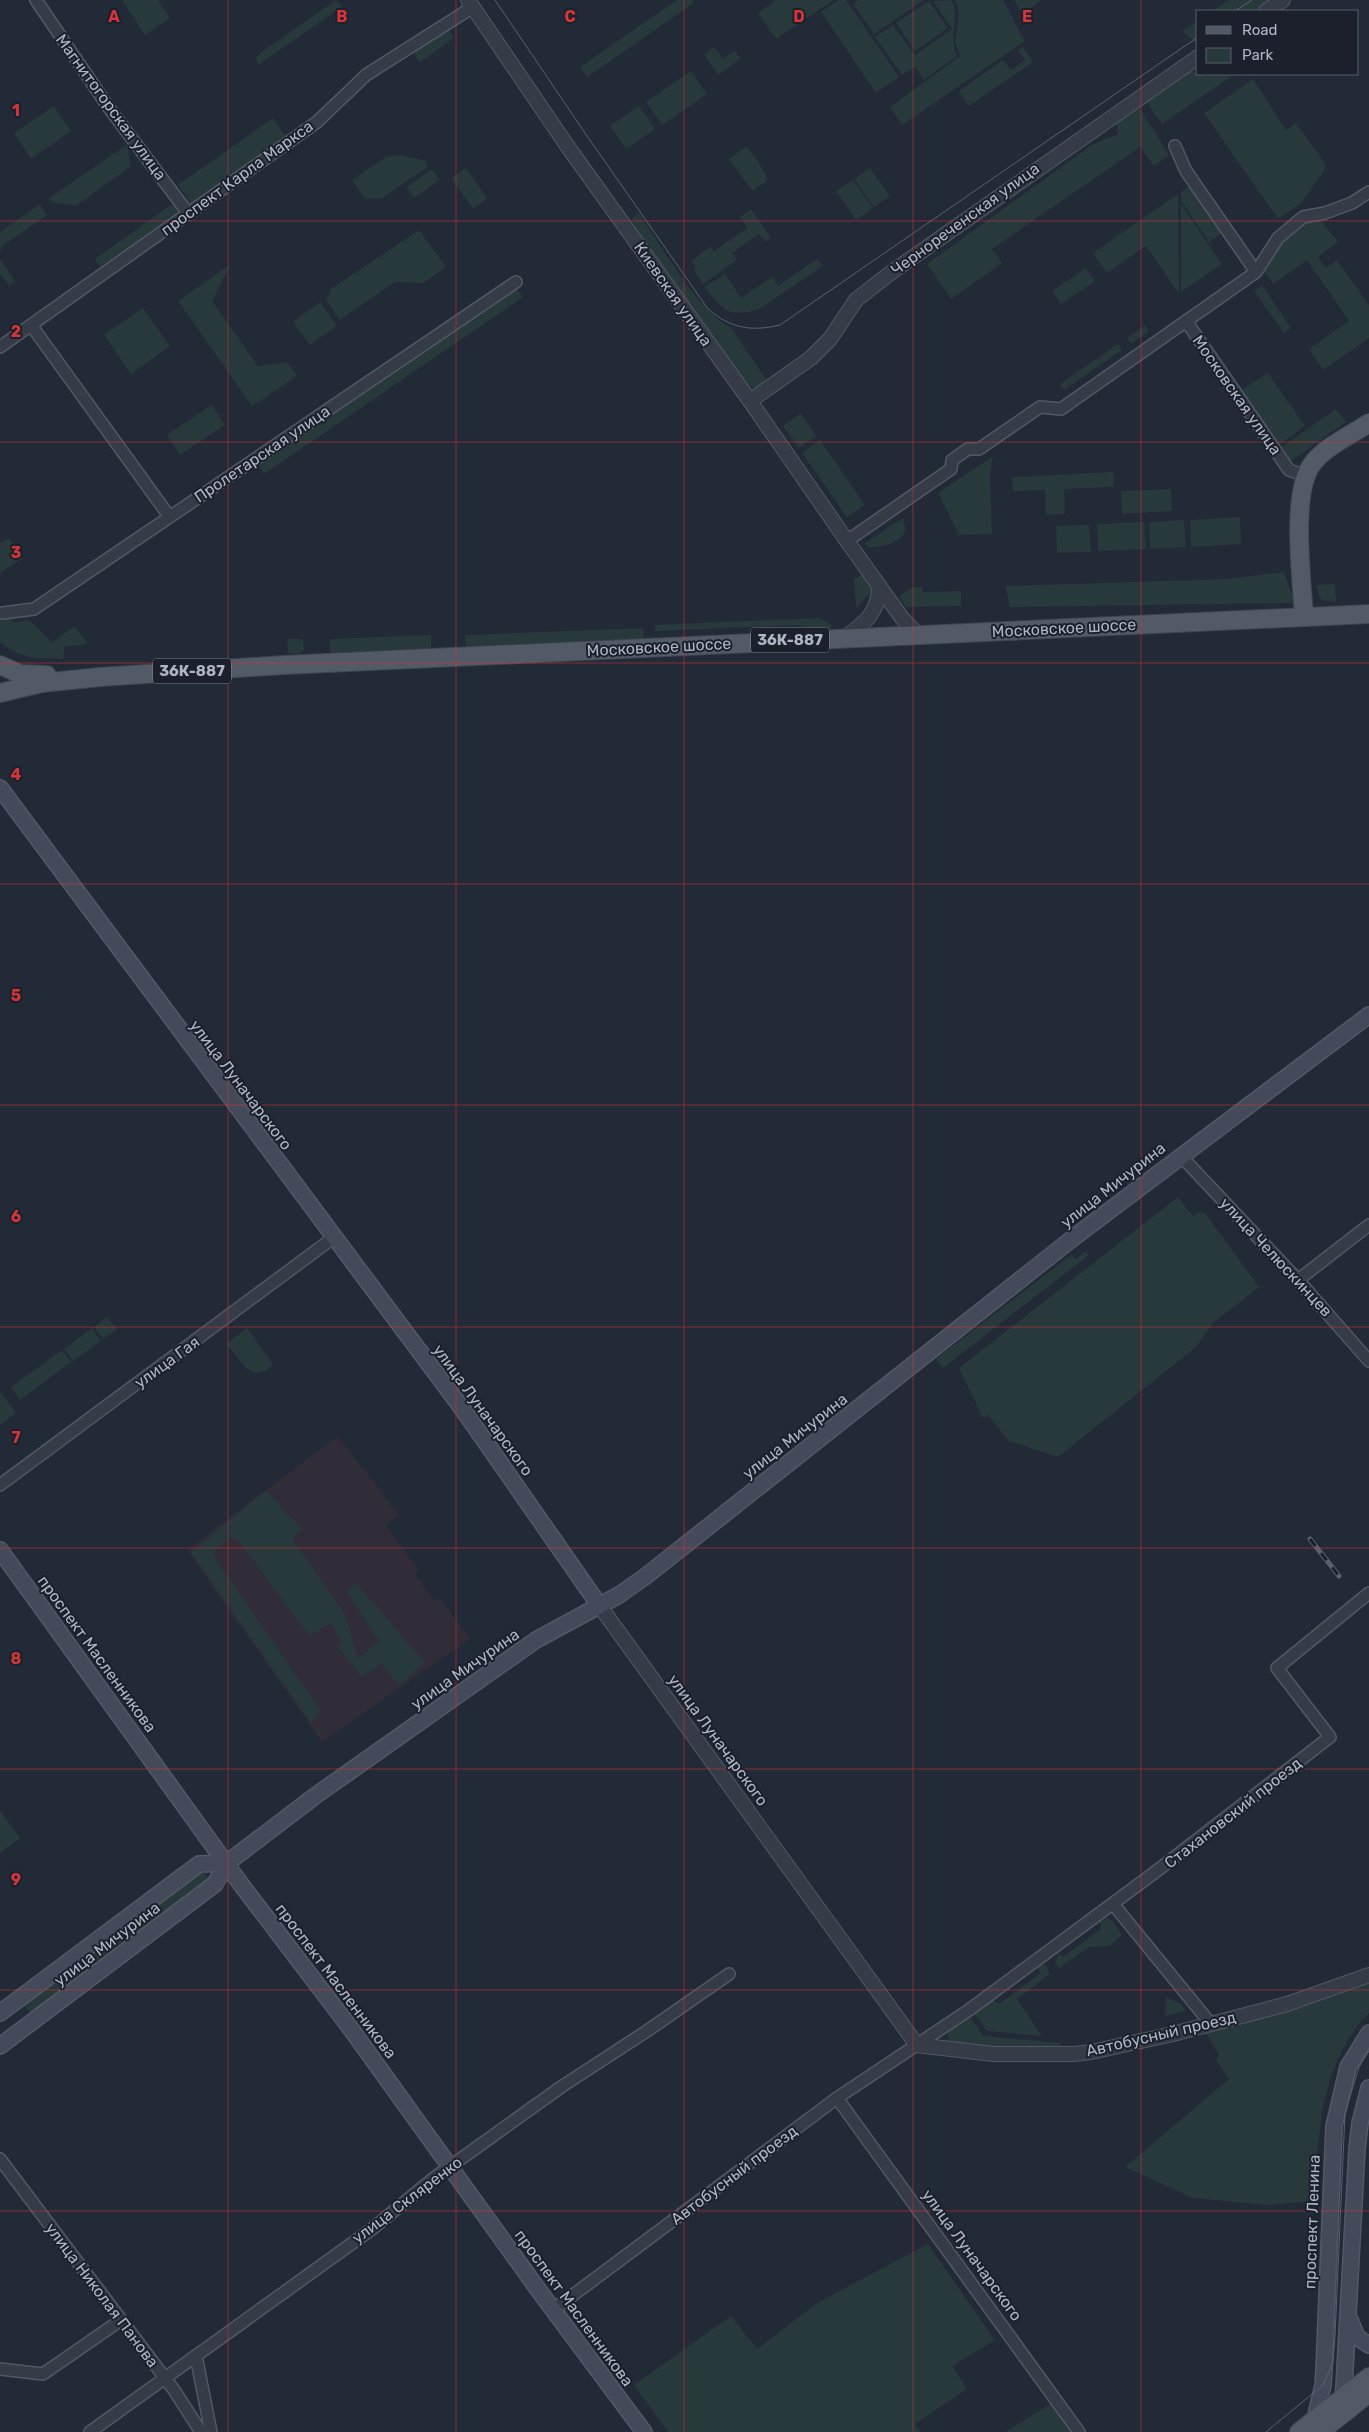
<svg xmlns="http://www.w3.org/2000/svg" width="1369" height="2432" font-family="Rubik,sans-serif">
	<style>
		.medical { fill: #302d39 }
		.green { fill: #28393c }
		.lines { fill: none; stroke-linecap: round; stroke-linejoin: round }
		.minor-casing { stroke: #535865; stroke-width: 14 }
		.tertiary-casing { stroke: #535865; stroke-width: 16 }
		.secondary-casing { stroke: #535865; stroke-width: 18 }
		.primary-casing { stroke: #3f4451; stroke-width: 20 }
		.minor { stroke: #353b47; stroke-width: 11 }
		.tertiary { stroke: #353b47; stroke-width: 14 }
		.secondary { stroke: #444a5a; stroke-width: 15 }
		.primary { stroke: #535a67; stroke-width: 18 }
		.tram { stroke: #5a6070; stroke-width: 1 }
		.rail-casing { stroke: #5a6070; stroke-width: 5 }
		.rail { stroke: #1b202c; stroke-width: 3; stroke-dasharray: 9; stroke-linecap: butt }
		.grid { fill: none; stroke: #d23638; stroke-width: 1; stroke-opacity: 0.55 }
		.labels { text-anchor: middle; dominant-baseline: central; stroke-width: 4; stroke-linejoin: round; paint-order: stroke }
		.shield { fill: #1b202c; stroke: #838896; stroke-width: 1 }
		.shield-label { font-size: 15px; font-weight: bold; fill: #b0b5c4 }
		.street-label { font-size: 16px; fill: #b0b5c4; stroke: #1b202c }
		.grid-label { font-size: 16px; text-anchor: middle; font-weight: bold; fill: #d23638; stroke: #1b202c; stroke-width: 4; stroke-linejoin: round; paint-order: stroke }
	</style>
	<rect width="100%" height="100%" fill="#222937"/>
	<!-- medical -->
	<path class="medical" d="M338,1436L399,1515L386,1525L419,1571L415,1574L435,1601L440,1598L470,1639L322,1742L187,1550Z"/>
	<!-- green -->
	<path class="green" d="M122,0H158L170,18L145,35Z
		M336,0L343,6L258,65L256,58L259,54Z
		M677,0H692L694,3L587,77L580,67Z
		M776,0H834L776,39L758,13Z
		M839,0H846L899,77L876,93L821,12Z
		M858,0H924L874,34L853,4Z
		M952,0C960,20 948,35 957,56L924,80L915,67L902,75L875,37L893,25L915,55L952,29L933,1Z
		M955,0H1003C1012,14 1016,27 1025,41L902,125L890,107L960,56L955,42L959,13Z
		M1014,0H1042L1023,13Z
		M1229,0H1271L1255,11H1212Z
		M929,1L948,28L915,51L896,23Z
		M1198,21V44L1182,31Z
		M448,28L454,38L420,62L415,56V49Z
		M714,47L723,59L735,51L740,59L718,75L704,54Z
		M1023,47L1033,62L969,106L959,91L1003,60L1011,70L1025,60L1018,50Z
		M1189,70L1206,76L1210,74H1235L1162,124L1145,100Z
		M691,71L707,94L662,125L646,102Z
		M1253,79L1286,130L1296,123L1324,162L1326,168L1301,203L1278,219L1204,113Z
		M1138,105L1169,155L1154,166L1140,147L992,249L1002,263L951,299L927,264L1093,144L1118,134L1116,120Z
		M54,106L71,131L31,159L14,133Z
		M639,106L655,129L626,149L610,126Z
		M273,118L286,137L191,203L178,185Z
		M128,144L130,167L76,206L52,202L49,198Z
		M747,146L766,174L767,181L752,191L729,159Z
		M397,155L424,160L428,167L382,198L365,199L352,180L386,157Z
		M466,168L487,198L473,209L451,178Z
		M870,168L890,196L874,207L854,179Z
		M432,169L440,180L414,198L407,187Z
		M853,180L873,208L856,220L836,191Z
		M1189,186L1222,233L1209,242L1181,201V192Z
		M1178,194L1179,294L1146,246L1107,273L1093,253Z
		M40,204L47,215L1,247L0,259L15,281L9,285L0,274V232Z
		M172,204L178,212L100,267L95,259Z
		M1181,204L1222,264L1181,292Z
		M751,209L771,238L765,242L759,234L732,253L737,260L703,284L694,270L696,268L692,261L710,246L714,251L747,228L740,217Z
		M639,213C656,238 704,320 730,326L767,381L756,388L746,385L634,226L632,218Z
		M1320,219L1338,242L1318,257L1326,268L1337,260L1369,305V338L1323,370L1309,349L1349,321L1307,260L1273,284L1264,271L1282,242L1304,221Z
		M419,230L446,267L424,283L395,282L340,320L326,300L332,288Z
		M817,259L823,266L761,308C731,319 722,311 705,287L725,274L741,298L772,277L778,286Z
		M231,264L212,301L258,366L287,362L297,376L252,406L178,301Z
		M1086,268L1095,281L1061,304L1052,291Z
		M1262,285L1291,328L1284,333L1254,291Z
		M515,286L523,297L264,474L257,463Z
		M320,302L337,326L310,345L293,322Z
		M143,308L170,346L131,374L104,335Z
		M1145,325L1149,331L1131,344L1127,338Z
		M1118,344L1122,350L1064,390L1060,384Z
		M1268,373L1305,426L1280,444L1242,390Z
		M212,405L225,425L180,455L167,435Z
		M1336,409L1346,422L1291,461L1282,447Z
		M801,413L816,436L799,448L783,426Z
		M820,440L865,505L847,517L802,453Z
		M993,456L990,474L992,534L959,535L938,493Z
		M1113,472L1114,487L1064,489L1065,514L1046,515L1045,490L1013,491L1012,477Z
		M1171,489L1172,511L1122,514L1121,491Z
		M1240,517L1241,544L1191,547L1190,520Z
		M903,518L906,529C901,544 883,546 869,548L865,543Z
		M1184,520L1186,547L1150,549L1149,522Z
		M1144,522L1146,549L1098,551L1097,524Z
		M1089,525L1091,552L1057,553L1056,526Z
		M9,538L23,558L0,573V543Z
		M1284,572L1295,603L1010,607L1005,586L1225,579Z
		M862,574L871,587V592L856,608L854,579Z
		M1335,584L1336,602L1321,600L1316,585Z
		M913,587H922V592L961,591V606L906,607L899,596Z
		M819,618L832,625L831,629L802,632L801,625L655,631V625Z
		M0,619H11L14,623L29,620L52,642L75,626L87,643L85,645L65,646L63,659C36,658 22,660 0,642Z
		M643,628L644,641L466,648L465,635Z
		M431,635V649L330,653V639Z
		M287,639H303L304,650L299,654L288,653Z
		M1178,1197L1193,1216L1199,1212L1205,1213L1259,1287L1213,1323L1196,1347L1058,1457L1009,1441L988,1415L983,1418L959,1368Z
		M1086,1251L1089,1255L943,1368L936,1359L1071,1255L1076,1259Z
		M107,1317L117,1329L103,1339L94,1327Z
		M92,1328L101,1341L73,1361L64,1349Z
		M247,1328L273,1364L265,1371L255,1373L246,1368L226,1344Z
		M62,1350L71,1362L20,1400L11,1387Z
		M0,1391L16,1413L0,1425Z
		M266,1490L302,1530L292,1538L346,1616L357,1658L379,1642L346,1590L356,1583L425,1662L399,1686L382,1663L362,1677L339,1648L342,1642L331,1623L309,1636L239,1541L231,1537L214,1551L215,1558L321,1711L311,1723L191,1552Z
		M0,1810L20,1838L0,1853Z
		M202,1870L210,1880L38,2011L32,2012L26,2009L25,2004Z
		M1107,1918L1113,1921L1122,1935L1109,1946L1089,1947L1059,1968L1055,1963L1059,1953L1063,1957L1101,1929L1100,1922Z
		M1041,1965H1046L1050,1974L1017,1999L1042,2036L987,2031L974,2013L992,2000L999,2004L1041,1973L1037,1967Z
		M1369,1983V2013C1319,2065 1319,2134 1314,2201L1268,2205L1193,2198L1125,2167L1229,2079L1216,2060L1219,2055L1205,2032L1294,2010Z
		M1166,1997L1181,2004L1186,2011L1165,2016Z
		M969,2016L984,2036L1061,2043V2049L1056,2054L951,2044L948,2039V2032Z
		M928,2244L995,2340L952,2366L967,2389L915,2424L920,2432H668L634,2385L731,2316L757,2349L817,2303Z
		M1050,2403L1070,2432H1006L1050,2404Z"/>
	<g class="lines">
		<!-- minor casing -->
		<g class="minor-casing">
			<path id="minor" d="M36,0L109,108L188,213
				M1175,146L1186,171L1256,272
				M1186,321L1289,470L1306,476
				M31,325L169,516
				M0,347L317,122L366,75L473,7
				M847,541L951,469L952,460L968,449H979L1040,407L1061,409L1256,272L1278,238L1303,217L1325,213L1352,203L1369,192
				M3,613L34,609L516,282
				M1180,1155L1298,1280L1369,1361
				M1298,1280L1369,1225
				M0,1485L333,1238
				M1113,1904L1210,2023
				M837,2098L1079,2432
				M0,2159L174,2390L201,2432
				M553,2310L837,2098L969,2010L1154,1873L1330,1737L1277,1668L1369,1593
				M196,2356L211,2432
				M0,2369L43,2374L121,2320
				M90,2432L372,2229L434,2178L561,2087L647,2031L729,1974"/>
		</g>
		<!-- tertiary casing -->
		<g class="tertiary-casing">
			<path id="tertiary" d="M468,0L568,147L750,401L847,541L902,618L917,634
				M1266,11L1283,0
				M750,401L811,358L830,339L856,300L889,274L1198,57
				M844,638C864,624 879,613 879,586
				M599,1605L917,2045L993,2054H1074L1091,2052L1173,2034L1287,2004L1369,1975"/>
		</g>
		<!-- secondary casing -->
		<g class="secondary-casing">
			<path id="secondary" d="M0,788L464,1411L599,1605
				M0,1550L240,1883L351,2029L537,2288L644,2432
				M0,2013L199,1864L227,1863
				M0,2046L215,1884L227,1863L315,1796L536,1640L619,1595L646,1576L1073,1238L1369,1015
				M1350,2320L1357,2337L1369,2345
				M1347,2404L1343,2395L1344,2387L1357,2149L1360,2123L1369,2088
				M1315,2419L1323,2385L1324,2370L1334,2126L1348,2067L1369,2033"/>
		</g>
		<!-- primary casing -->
		<g class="primary-casing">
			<path id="primary" d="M1304,617C1302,580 1290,491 1313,463C1326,446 1351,435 1369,423
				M0,665L20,674L47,675
				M0,693L42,683L100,677L284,665L1369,614
				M1299,2432L1369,2377
				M1320,2432L1369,2393"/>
		</g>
		<!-- minor -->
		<use href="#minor" class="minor"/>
		<!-- tertiary -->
		<use href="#tertiary" class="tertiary"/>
		<!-- secondary -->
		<use href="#secondary" class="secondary"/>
		<!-- primary -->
		<use href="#primary" class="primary"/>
		<!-- tram -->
		<path class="tram" d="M495,0L585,133L708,309C730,328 751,332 780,325L1198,37
			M1235,11L1252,0
			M1266,2432L1323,2385L1333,2362L1335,2337L1345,2113L1359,2067L1369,2051"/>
		<!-- rail casing -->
		<g class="rail-casing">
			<path id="rail" d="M1310,1539L1339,1576"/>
		</g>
		<!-- rail -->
		<use href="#rail" class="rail"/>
	</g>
	<!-- grid -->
	<path class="grid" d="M228,0V2432M456,0V2432M684,0V2432M913,0V2432M1141,0V2432M0,221H1369M0,442H1369M0,663H1369M0,884H1369M0,1105H1369M0,1327H1369M0,1548H1369M0,1769H1369M0,1990H1369M0,2211H1369"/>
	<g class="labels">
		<!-- shield labels -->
		<g class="shield">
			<rect x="751" y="627.5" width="78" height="25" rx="4"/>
			<rect x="153" y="658.5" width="78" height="25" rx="4"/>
		</g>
		<g class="shield-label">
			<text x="790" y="640">36К-887</text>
			<text x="192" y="671">36К-887</text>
		</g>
		<!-- street labels -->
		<g class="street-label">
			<text transform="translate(111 107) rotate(54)">Магнитогорская улица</text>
			<text transform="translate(237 178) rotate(-36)">проспект Карла Маркса</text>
			<text transform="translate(965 219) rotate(-36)">Чернореченская улица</text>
			<text transform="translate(673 294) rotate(55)">Киевская улица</text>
			<text transform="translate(1237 395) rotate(55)">Московская улица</text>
			<text transform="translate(262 454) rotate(-34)">Пролетарская улица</text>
			<text transform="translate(1064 628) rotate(-3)">Московское шоссе</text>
			<text transform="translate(659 647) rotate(-3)">Московское шоссе</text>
			<text transform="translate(241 1085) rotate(53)">улица Луначарского</text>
			<text transform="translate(1113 1185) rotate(-38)">улица Мичурина</text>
			<text transform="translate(1276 1257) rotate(47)">улица Челюскинцев</text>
			<text transform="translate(167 1362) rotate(-36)">улица Гая</text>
			<text transform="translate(483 1410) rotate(54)">улица Луначарского</text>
			<text transform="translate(795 1436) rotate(-38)">улица Мичурина</text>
			<text transform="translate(97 1654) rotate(54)">проспект Масленникова</text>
			<text transform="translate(465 1669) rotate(-35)">улица Мичурина</text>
			<text transform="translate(718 1740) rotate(54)">улица Луначарского</text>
			<text transform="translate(1233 1813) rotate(-38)">Стахановский проезд</text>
			<text transform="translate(107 1944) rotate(-37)">улица Мичурина</text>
			<text transform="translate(336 1981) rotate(53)">проспект Масленникова</text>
			<text transform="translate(1161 2034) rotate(-13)">Автобусный проезд</text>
			<text transform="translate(734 2175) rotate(-37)">Автобусный проезд</text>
			<text transform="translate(407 2200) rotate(-37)">улица Скляренко</text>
			<text transform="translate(1312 2222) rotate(-88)">проспект Ленина</text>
			<text transform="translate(972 2255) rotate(54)">улица Луначарского</text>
			<text transform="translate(102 2295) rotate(53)">улица Николая Панова</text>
			<text transform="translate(574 2308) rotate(54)">проспект Масленникова</text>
		</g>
	</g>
	<g class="grid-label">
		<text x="114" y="22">A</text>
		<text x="342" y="22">B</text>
		<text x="570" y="22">C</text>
		<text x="799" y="22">D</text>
		<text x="1027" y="22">E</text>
		<text x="16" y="116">1</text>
		<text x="16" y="337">2</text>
		<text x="16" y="558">3</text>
		<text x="16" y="780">4</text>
		<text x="16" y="1001">5</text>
		<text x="16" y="1222">6</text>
		<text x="16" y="1443">7</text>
		<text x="16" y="1664">8</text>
		<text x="16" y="1885">9</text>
	</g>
	<!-- legend -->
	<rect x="1196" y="10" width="162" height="65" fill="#1b202c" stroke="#575c69"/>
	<rect x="1206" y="26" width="25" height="8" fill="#535a67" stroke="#575c69"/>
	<text x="1242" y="35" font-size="15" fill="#b0b5c4">Road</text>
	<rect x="1206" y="48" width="25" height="15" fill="#28393c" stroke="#575c69"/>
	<text x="1242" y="60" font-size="15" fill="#b0b5c4">Park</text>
</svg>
